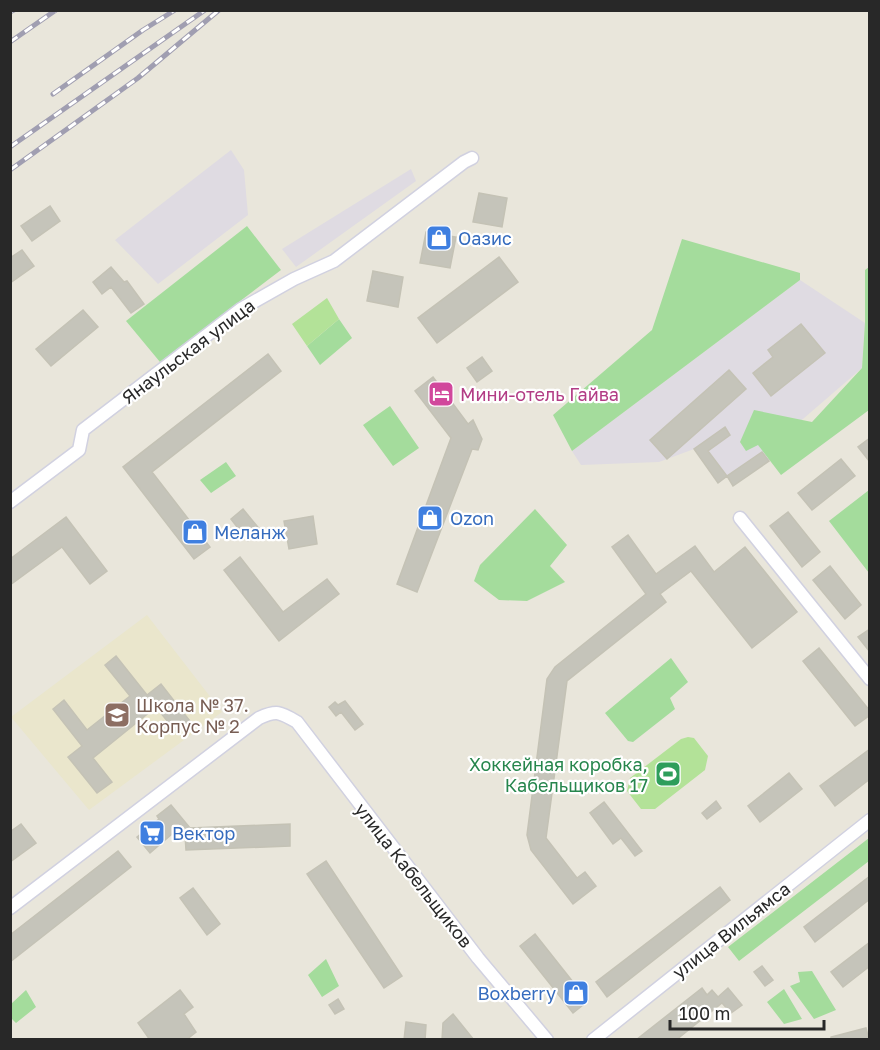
<svg xmlns="http://www.w3.org/2000/svg" width="880" height="1050" font-family="'Golos Text',sans-serif">
	<style>
		.industrial { fill: #dfdbe2 }
		.education { fill: #eae6cc }
		.green { fill: #a4dc9c }
		.pitch { fill: #b3e298 }
		.building { fill: #c5c4ba; stroke: #c4c2b5; stroke-width: 1.5 }
		.lines { fill: none; stroke-linecap: round; stroke-linejoin: round }
		.minor-casing { stroke: #d1d1e0; stroke-width: 15 }
		.minor { stroke: #fff; stroke-width: 12 }
		.rail-casing { stroke: #a09eb1; stroke-width: 5 }
		.rail { stroke: #fff; stroke-width: 3; stroke-dasharray: 9; stroke-linecap: butt }
		.labels { text-anchor: middle; dominant-baseline: central; stroke-width: 4.5; stroke-linejoin: round; paint-order: stroke }
		.shop-label { font-size: 18px; fill: #366cbe; stroke: #fff; text-anchor: start }
		.street-label { font-size: 18px; fill: #282828; stroke: #fff }
		.hotel-label { font-size: 18px; fill: #b23c85; stroke: #fff; text-anchor: start }
		.education-label { font-size: 18px; fill: #785e54; stroke: #fff; text-anchor: start }
		.leisure-label { font-size: 18px; fill: #27864d; stroke: #fff; text-anchor: end }
	</style>
	<rect width="100%" height="100%" fill="#e9e6db"/>
	<!-- industrial -->
	<path class="industrial" d="M231,150L244,170L248,215L158,284L115,240Z
		M411,169L416,181L296,267L282,249Z
		M800,280L865,323L862,368L796,425L769,461L733,486L727,477L718,483L694,449L659,462L581,465L572,451Z"/>
	<!-- education -->
	<path class="education" d="M147,615L222,712L89,810L11,717Z"/>
	<!-- green -->
	<path class="green" d="M247,226L281,270L160,362L126,321Z
		M682,239L800,273V280L572,451L553,415L652,330Z
		M869,267V410L781,475L758,445L746,451L740,442L754,410L812,422L862,368L865,323V270Z
		M339,319L352,338L320,365L307,346Z
		M390,406L419,448L393,466L363,425Z
		M226,462L236,476L211,493L200,480Z
		M869,490V573L829,521Z
		M535,509L567,545L550,566L565,582L527,601L499,600L474,581L480,565Z
		M671,658L688,682L670,698L675,709L633,742L628,741L605,713Z
		M869,838V861L739,961L728,947Z
		M326,959L339,986L322,997L308,975Z
		M812,971L836,1010L814,1019L790,986L800,982L798,972Z
		M784,989L802,1019L784,1024L767,1002Z
		M26,990L36,1007L16,1023L11,1018V1004Z"/>
	<!-- pitch -->
	<path class="pitch" d="M327,298L339,319L307,346L292,324Z
		M688,737L694,738L708,756L705,770L655,809H641L627,791L630,778L681,739Z"/>
	<!-- building -->
	<path class="building" d="M479,193L507,198L502,227L473,222Z
		M50,206L60,221L32,241L21,226Z
		M426,232L456,237L450,268L420,263Z
		M22,250L34,266L10,283V258Z
		M499,257L518,282L437,343L418,318Z
		M111,267L124,282L127,281L144,304L131,313L111,287L102,294L93,282Z
		M373,271L403,277L398,307L367,301Z
		M83,310L98,327L51,366L36,349Z
		M801,324L825,353L771,396L753,373L773,357L768,350Z
		M268,354L281,371L152,472L210,547L194,559L123,467Z
		M482,357L492,371L477,382L467,368Z
		M729,370L746,389L667,459L650,440Z
		M433,377L468,424L473,420L482,439L478,450L472,449L417,592L397,584L451,438L415,391Z
		M725,427L730,435L708,451L727,476L718,483L694,449Z
		M870,438V462L858,447Z
		M762,452L769,461L733,486L727,476Z
		M841,459L855,476L812,510L798,493Z
		M243,509L261,531L248,541L231,519Z
		M788,512L820,552L802,567L770,526Z
		M313,516L317,544L289,549L284,521Z
		M66,517L107,571L90,584L62,547L10,585V559Z
		M628,535L656,574L695,546L714,572L745,547L797,612L752,648L691,571L660,594L666,602L567,681L546,838L577,878L585,872L596,886L573,904L531,850L527,835L547,679L555,667L646,594L612,547Z
		M240,557L283,612L327,579L339,594L279,641L224,570Z
		M830,566L861,605L845,619L813,580Z
		M870,629V652L858,637Z
		M819,648L870,711V715L855,726L803,661Z
		M116,656L147,695L161,684L190,721L176,732L156,707L93,758L112,782L97,793L68,757L82,746L53,709L64,700L87,730L130,696L105,665Z
		M345,701L363,724L355,730L341,712L336,716L329,707L335,702L338,705Z
		M870,749V779L835,806L820,786Z
		M789,773L802,789L760,822L748,806Z
		M716,801L721,808L707,819L702,813Z
		M604,802L642,851L635,856L621,838L613,844L590,813Z
		M171,805L190,828L290,824V846L186,850L185,835L178,841L172,834L150,853L137,837L159,819L157,816Z
		M21,824L36,843L10,862V832Z
		M118,851L131,867L10,962V935Z
		M326,861L402,976L384,988L307,874Z
		M870,876V899L815,942L804,927Z
		M720,887L730,900L607,997L596,982Z
		M193,888L220,924L207,935L180,898Z
		M535,934L588,1001L573,1013L520,946Z
		M870,942V966L843,987L831,972Z
		M762,966L773,980L765,986L754,972Z
		M702,988L707,995L712,990L718,997L728,988L742,1005L731,1013L722,1003L676,1040H636Z
		M180,990L193,1007L184,1014L196,1032L186,1040H150L138,1023Z
		M338,999L344,1009L335,1014L329,1005Z
		M453,1014L474,1040H442L443,1023Z
		M406,1022L426,1025L425,1040H404Z
		M866,1028L869,1040H831V1037Z"/>
	<g class="lines">
		<!-- minor casing -->
		<g class="minor-casing">
			<path id="minor" d="M10,502L79,450L83,430L241,309L294,279L334,261L464,162L472,158
				M740,518L870,679
				M10,908L259,718C277,710 280,712 297,722L478,958L547,1040
				M593,1040L870,820"/>
		</g>
		<!-- minor -->
		<use href="#minor" class="minor"/>
		<!-- rail casing -->
		<g class="rail-casing">
			<path id="rail" d="M10,12L14,10
				M10,42L56,10
				M53,94L143,30L175,10
				M10,147L205,10
				M10,170L138,78L219,10"/>
		</g>
		<!-- rail -->
		<use href="#rail" class="rail"/>
	</g>
	<!-- icons -->
	<defs>
		<g id="shop-square" transform="scale(1.35)"><rect x="-9" y="-9" width="18" height="18" rx="4" fill="#3f7fe0" stroke="#fff"/><path d="M-5-2.5h2.3a2.7 3.5 0 0 1 5.4 0H5L5.5 6h-11ZM-1.5-2.5h3a1.5 2.3 0 0 0-3 0Z" fill="#fff"/></g>
		<g id="hotel-square" transform="scale(1.35)"><rect x="-9" y="-9" width="18" height="18" rx="4" fill="#d1479c" stroke="#fff"/><path d="M-6-4.5h1.5V1H6V5H4.5V3h-9V5H-6ZM-4 0a1.8 1.8 0 1 1 3.6 0ZM.5 0V-2.5h3Q6-2.5 6 0Z" fill="#fff"/></g>
		<g id="school-square" transform="scale(1.35)"><rect x="-9" y="-9" width="18" height="18" rx="4" fill="#8d6e63" stroke="#fff"/><path d="M0-5L7-2L0 1L-7-2ZM-4 1L0 2.5L4 1V4Q0 6-4 4Z" fill="#fff"/></g>
		<g id="stadium-square" transform="scale(1.35)"><rect x="-9" y="-9" width="18" height="18" rx="4" fill="#2e9e5b" stroke="#fff"/><path d="M0-5a6.5 5 0 1 0 0 10a6.5 5 0 1 0 0-10ZM-3.5-1.8h7v3.6h-7Z" fill="#fff"/></g>
		<g id="supermarket-square" transform="scale(1.35)"><rect x="-9" y="-9" width="18" height="18" rx="4" fill="#3f7fe0" stroke="#fff"/><path d="M-6-5.5h2.5l.6 2H6L4.5 2H-2.5L-4.4-4H-6ZM-1.5 3.2a1.3 1.3 0 1 0 .1 0ZM3 3.2a1.3 1.3 0 1 0 .1 0Z" fill="#fff"/></g>
	</defs>
	<g fill-rule="evenodd">
		<use href="#shop-square" x="439" y="238"/>
		<use href="#hotel-square" x="441" y="394"/>
		<use href="#shop-square" x="430" y="518"/>
		<use href="#shop-square" x="195" y="532"/>
		<use href="#school-square" x="117" y="715"/>
		<use href="#stadium-square" x="668" y="774"/>
		<use href="#supermarket-square" x="152" y="833"/>
		<use href="#shop-square" x="576" y="993"/>
	</g>
	<g class="labels">
		<!-- shop labels -->
		<g class="shop-label">
			<text x="458" y="238">Оазис</text>
			<text x="450" y="518">Ozon</text>
			<text x="214" y="532">Меланж</text>
			<text x="172" y="833">Вектор</text>
			<text x="556" y="993" text-anchor="end">Boxberry</text>
		</g>
		<!-- street labels -->
		<g class="street-label">
			<text transform="translate(188 351) rotate(-37)">Янаульская улица</text>
			<text transform="translate(414 875) rotate(52)">улица Кабельщиков</text>
			<text transform="translate(731 930) rotate(-38)">улица Вильямса</text>
		</g>
		<!-- hotel labels -->
		<g class="hotel-label">
			<text x="460" y="394">Мини-отель Гайва</text>
		</g>
		<!-- education labels -->
		<g class="education-label">
			<text x="136" y="705">Школа № 37.<tspan x="136" dy="21">Корпус № 2</tspan></text>
		</g>
		<!-- leisure labels -->
		<g class="leisure-label">
			<text x="648" y="764">Хоккейная коробка,<tspan x="648" dy="21">Кабельщиков 17</tspan></text>
		</g>
	</g>
	<!-- border -->
	<rect width="880" height="1050" fill="none" stroke="#282828" stroke-width="24"/>
	<!-- scale -->
	<path d="M670 1020v9h154v-9" fill="none" stroke="#282828" stroke-width="3"/>
	<text x="679" y="1020" font-size="18" fill="#282828" stroke="#ffffff" stroke-width="4.5" paint-order="stroke">100 m</text>
</svg>
